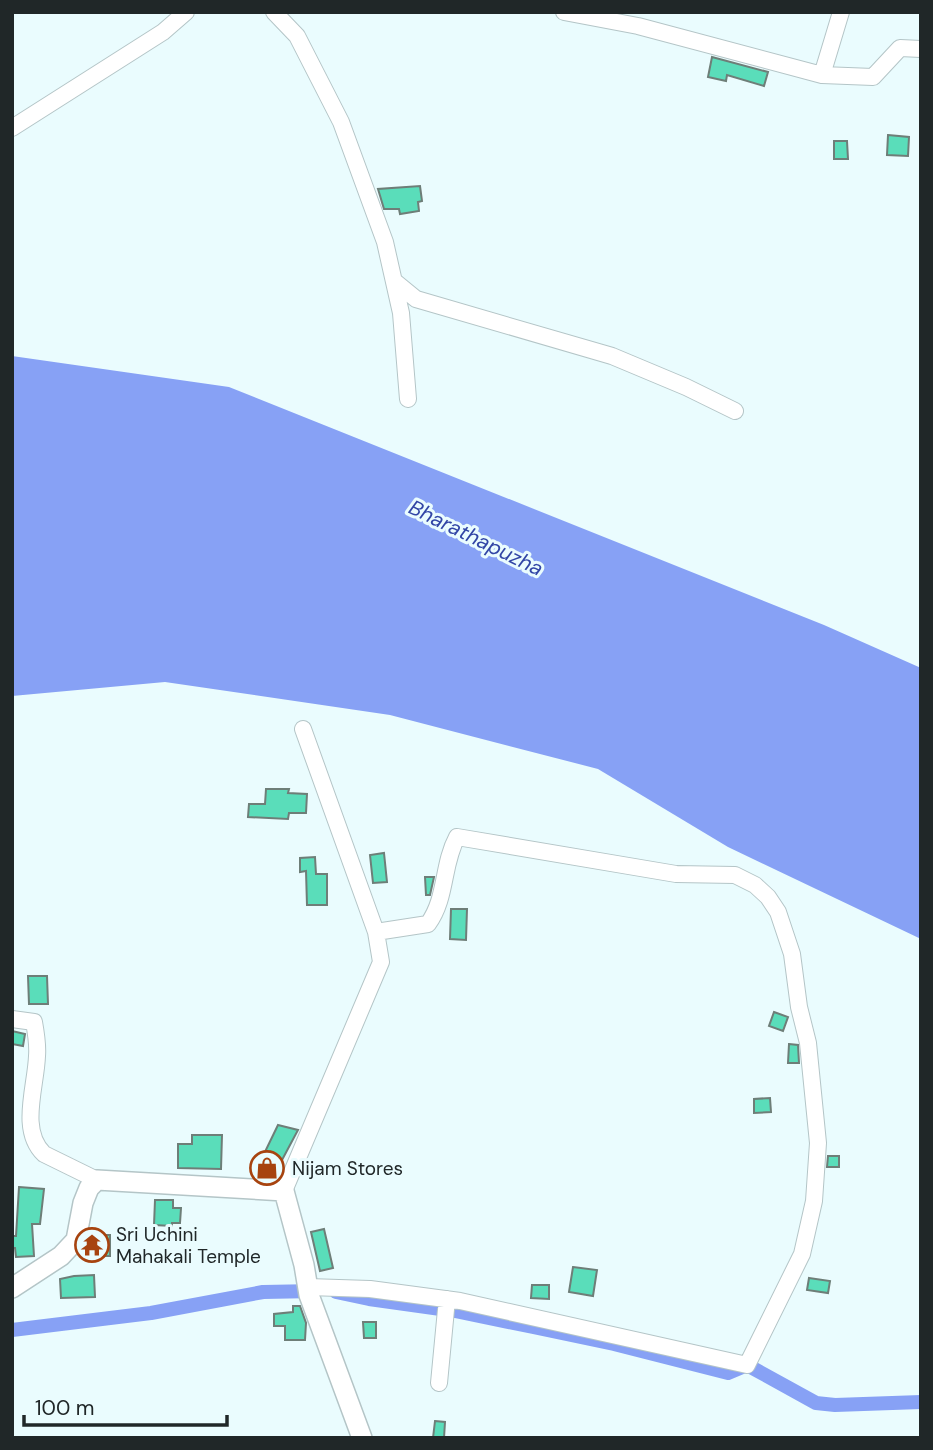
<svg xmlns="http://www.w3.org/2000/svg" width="933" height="1450" font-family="'DM Sans',sans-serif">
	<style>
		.water { fill: #87a1f5 }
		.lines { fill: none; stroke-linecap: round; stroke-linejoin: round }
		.canal { stroke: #87a1f5; stroke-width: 14 }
		.building { fill: #5addba; stroke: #6e7e78; stroke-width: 2 }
		.minor-casing { stroke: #b4c5c7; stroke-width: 18 }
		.tertiary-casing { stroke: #b4c5c7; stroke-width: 22 }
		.minor { stroke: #fff; stroke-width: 16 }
		.tertiary { stroke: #fff; stroke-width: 19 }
		.labels { text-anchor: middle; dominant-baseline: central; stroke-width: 6; stroke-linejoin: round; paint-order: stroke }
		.poi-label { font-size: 19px; fill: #202728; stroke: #eafcfe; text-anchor: start }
		.water-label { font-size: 21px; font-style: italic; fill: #3246a6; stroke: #eafcfe }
	</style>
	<rect width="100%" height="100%" fill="#eafcfe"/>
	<!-- water -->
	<path class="water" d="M12,356L229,387L824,625L921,668V939L728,847L598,769L390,715L165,682L12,696Z"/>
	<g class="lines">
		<!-- canal -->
		<path class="canal" d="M336,1292L369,1299L455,1311L533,1327L614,1344L728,1373L747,1365L816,1403L835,1405L921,1402
			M12,1330L151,1313L263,1292L316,1291"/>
	</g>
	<!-- building -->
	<path class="building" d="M712,57L768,72L764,86L727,75L726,81L708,77Z
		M888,135L909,137L908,156L887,155Z
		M834,141H847L848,159H834Z
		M420,186L422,201L418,202L419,211L400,214L399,209H384L378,189Z
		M266,789H289L288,793L307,794L306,813H289L288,819L248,817L249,804H265Z
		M384,853L387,882L373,883L370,855Z
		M315,857L316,874H327V905H307L306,871L300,872V858Z
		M425,877H434L430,895H426Z
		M451,909H467L466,940L450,939Z
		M28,976H47L48,1004H29Z
		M774,1012L788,1017L783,1031L769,1026Z
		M12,1031L25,1034L23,1046L12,1044Z
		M789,1044L798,1045L799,1063H788Z
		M770,1098L771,1112L754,1113V1099Z
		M278,1125L298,1130L282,1160L275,1155L273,1176L258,1177L261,1160Z
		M192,1135H222L221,1169L178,1168V1144H192Z
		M828,1156H839V1167H827Z
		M19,1187L44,1189L40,1224H32L34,1256L16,1257L15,1248H12V1236H16Z
		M155,1200H173V1208H181L180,1223H172V1226L154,1225Z
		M324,1229L333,1268L320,1271L311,1232Z
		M89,1235H110V1256H85Z
		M573,1267L597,1270L593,1296L569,1292Z
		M94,1275L95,1297L61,1298L60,1279L74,1276Z
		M809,1278L830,1281L828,1293L807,1290Z
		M532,1285H549V1299L531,1298Z
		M293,1306H300L306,1323L305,1340H285V1326H274V1314L293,1312Z
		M363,1322H376V1338H364Z
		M435,1421L445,1422L444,1438H433Z"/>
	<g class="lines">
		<!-- minor casing -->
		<g class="minor-casing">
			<path id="minor" d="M274,12L297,36L341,122L385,242L401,313L408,399
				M564,12L638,26L822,75L873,77L900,48L921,49
				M822,75L841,12
				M12,128L163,32L186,12
				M394,281L416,299L612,356L686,387L735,411
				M12,1019L34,1022C36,1033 38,1045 37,1056C36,1087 19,1130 44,1154L97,1180
				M284,1191L381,962L376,932L303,729
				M308,1287L370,1289L460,1301L747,1365L802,1254L814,1201L818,1143L808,1043L799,1007L792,954L778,912L768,897L755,885L735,875L676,874L457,837C442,865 447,898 428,924L376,932
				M439,1383L447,1299"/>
		</g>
		<!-- tertiary casing -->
		<g class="tertiary-casing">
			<path id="tertiary" d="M12,1288L61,1256L76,1240L83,1203L89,1188L97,1180L284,1191L304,1265L309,1295L362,1438"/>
		</g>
		<!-- minor -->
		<use href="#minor" class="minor"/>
		<!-- tertiary -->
		<use href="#tertiary" class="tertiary"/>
	</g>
	<!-- icons -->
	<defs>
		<g id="shop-ring" transform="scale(1.75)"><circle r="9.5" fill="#eafcfe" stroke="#a7430f" stroke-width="1.5"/><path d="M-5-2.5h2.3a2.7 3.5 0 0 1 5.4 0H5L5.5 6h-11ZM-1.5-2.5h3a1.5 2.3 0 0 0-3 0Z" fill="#a7430f"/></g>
		<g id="temple-ring" transform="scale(1.75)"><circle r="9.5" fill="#eafcfe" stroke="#a7430f" stroke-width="1.5"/><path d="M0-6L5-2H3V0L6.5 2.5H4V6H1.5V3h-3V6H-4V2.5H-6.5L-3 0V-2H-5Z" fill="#a7430f"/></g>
	</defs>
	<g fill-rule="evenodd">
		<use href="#shop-ring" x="267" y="1168"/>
		<use href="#temple-ring" x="92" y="1245"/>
	</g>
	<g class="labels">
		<!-- poi labels -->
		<g class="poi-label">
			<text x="292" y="1168">Nijam Stores</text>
			<text x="116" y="1234">Sri Uchini<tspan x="116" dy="22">Mahakali Temple</tspan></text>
		</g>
		<!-- water labels -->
		<g class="water-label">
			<text transform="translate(476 538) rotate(26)">Bharathapuzha</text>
		</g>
	</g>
	<!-- border -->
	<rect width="933" height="1450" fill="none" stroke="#202728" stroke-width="28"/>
	<!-- scale -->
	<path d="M24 1415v10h203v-10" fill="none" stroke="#202728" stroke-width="3.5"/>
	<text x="35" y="1415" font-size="21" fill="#202728" stroke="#eafcfe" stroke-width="5" paint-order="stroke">100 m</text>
</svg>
